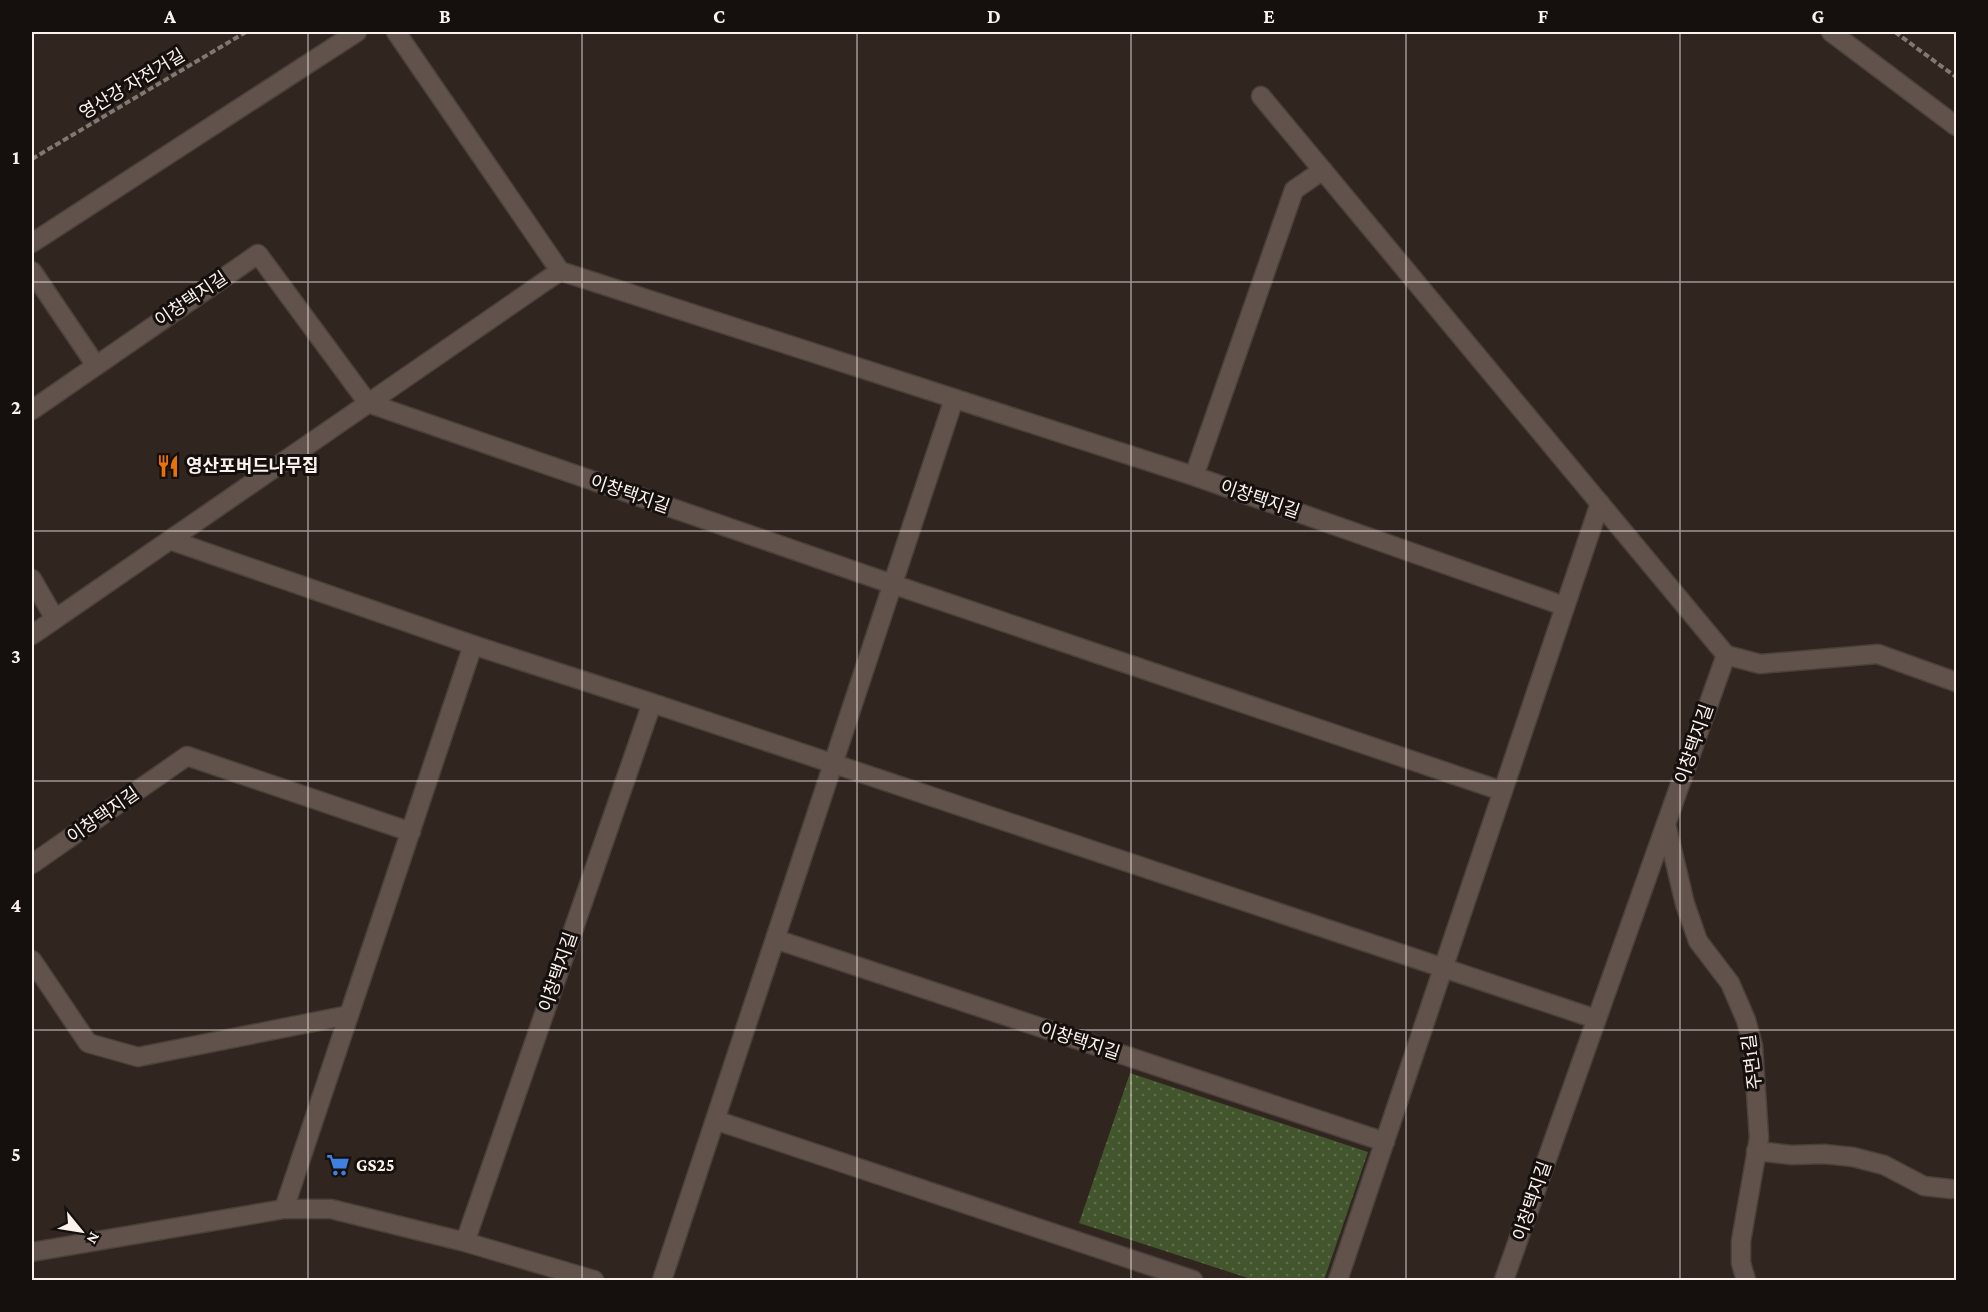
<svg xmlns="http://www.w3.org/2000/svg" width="1988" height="1312" font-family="'Crimson Pro','Noto Sans KR',serif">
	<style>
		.park { fill: url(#park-dots) }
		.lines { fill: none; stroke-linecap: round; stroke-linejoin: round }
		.service-casing { stroke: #4b403b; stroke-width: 21 }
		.minor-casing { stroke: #4b403b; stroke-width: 21 }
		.path { stroke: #827872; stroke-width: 4; stroke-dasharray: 6 3; stroke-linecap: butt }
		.service { stroke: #61534c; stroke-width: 18 }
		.minor { stroke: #61534c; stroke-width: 18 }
		.grid { fill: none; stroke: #fbf2ee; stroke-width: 1.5; stroke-opacity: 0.55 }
		.labels { text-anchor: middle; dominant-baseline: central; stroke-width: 6; stroke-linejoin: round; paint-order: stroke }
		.street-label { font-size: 18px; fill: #fbf2ee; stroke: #15100d }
		.poi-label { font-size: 18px; font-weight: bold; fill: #fbf2ee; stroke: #15100d; text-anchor: start }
		.neatline { fill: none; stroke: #fbf2ee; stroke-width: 2 }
		.grid-label { font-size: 20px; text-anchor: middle; font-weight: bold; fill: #fbf2ee }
	</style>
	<defs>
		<pattern id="park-dots" width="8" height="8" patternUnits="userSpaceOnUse" patternTransform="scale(1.5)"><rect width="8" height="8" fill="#42552c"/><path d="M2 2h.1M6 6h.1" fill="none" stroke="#5e6e4b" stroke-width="1.8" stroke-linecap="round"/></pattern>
	</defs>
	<rect width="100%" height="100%" fill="#31251f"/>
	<!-- park -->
	<path class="park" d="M1130,1073L1368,1152L1324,1280H1254L1079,1223Z"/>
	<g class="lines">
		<!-- service casing -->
		<g class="service-casing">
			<path id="service" d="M1726,655L1760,664L1878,654L1956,682
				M1756,1151L1792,1155L1824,1154L1853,1157L1884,1165L1924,1186L1951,1189"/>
		</g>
		<!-- minor casing -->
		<g class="minor-casing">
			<path id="minor" d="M396,32L560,271L1194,476L1564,606
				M1831,32L1956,126
				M1261,96L1726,655L1504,1280
				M32,243L357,32
				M32,271L95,364
				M32,410L258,254L368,403L892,584L1502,791
				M1194,476L1294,190L1323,170
				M170,540L473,645L652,703L1596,1019
				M32,579L55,619
				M32,635L560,271
				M1666,824L1685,904L1698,941L1730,983L1746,1020L1753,1046L1759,1138L1741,1241V1263L1746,1280
				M32,864L187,756L411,832
				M775,939L1385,1142
				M32,960L88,1043L138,1057L349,1015
				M715,1120L1193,1280
				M284,1209L473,645
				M465,1242L652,703
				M32,1252L284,1209H331L465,1242L594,1280
				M662,1280L954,399
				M1338,1280L1600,503"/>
		</g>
		<!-- path -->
		<path class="path" d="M1895,32L1956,77
			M32,159L246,32"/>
		<!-- service -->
		<use href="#service" class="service"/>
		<!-- minor -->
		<use href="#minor" class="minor"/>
	</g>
	<!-- grid -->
	<path class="grid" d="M308,32V1280M582,32V1280M857,32V1280M1131,32V1280M1406,32V1280M1680,32V1280M32,282H1956M32,531H1956M32,781H1956M32,1030H1956"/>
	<!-- icons -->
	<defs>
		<g id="restaurant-bare" transform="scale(1.8)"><path d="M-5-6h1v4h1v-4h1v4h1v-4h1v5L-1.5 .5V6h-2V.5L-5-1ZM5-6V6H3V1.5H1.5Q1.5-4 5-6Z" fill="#e8710a" stroke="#15100d" stroke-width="2.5" paint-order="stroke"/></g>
		<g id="supermarket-bare" transform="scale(1.8)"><path d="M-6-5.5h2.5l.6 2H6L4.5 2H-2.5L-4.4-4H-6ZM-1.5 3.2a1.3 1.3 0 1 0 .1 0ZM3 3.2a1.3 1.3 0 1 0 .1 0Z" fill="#3f7fe0" stroke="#15100d" stroke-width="2.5" paint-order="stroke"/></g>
	</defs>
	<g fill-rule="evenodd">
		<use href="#restaurant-bare" x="168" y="466"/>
		<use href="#supermarket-bare" x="338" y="1165"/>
	</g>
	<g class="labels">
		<!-- street labels -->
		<g class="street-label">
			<text transform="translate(132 84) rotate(-31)">영산강 자전거길</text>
			<text transform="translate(191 299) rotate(-34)">이창택지길</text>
			<text transform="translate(630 494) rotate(19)">이창택지길</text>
			<text transform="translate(1260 499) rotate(19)">이창택지길</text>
			<text transform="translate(1694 744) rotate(-71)">이창택지길</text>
			<text transform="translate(103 815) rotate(-35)">이창택지길</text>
			<text transform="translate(558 972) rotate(-71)">이창택지길</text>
			<text transform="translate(1080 1041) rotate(18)">이창택지길</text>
			<text transform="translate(1752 1062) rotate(-97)">주면1길</text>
			<text transform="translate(1532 1201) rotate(-71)">이창택지길</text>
		</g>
		<!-- poi labels -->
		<g class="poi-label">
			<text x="186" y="466">영산포버드나무집</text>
			<text x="356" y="1165">GS25</text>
		</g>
	</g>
	<!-- border -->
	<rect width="1988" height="1312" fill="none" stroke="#15100d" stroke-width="66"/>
	<!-- north arrow -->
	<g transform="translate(81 1231) rotate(120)" stroke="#15100d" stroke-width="4.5" paint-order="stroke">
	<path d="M0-4.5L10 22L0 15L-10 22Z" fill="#fbf2ee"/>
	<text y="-9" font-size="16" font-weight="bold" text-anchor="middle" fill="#fbf2ee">N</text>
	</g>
	<rect x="33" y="33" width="1922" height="1246" class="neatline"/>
	<g class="grid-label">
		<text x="170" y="23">A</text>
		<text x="445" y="23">B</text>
		<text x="719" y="23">C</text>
		<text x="994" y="23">D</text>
		<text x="1269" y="23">E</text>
		<text x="1543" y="23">F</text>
		<text x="1818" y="23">G</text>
		<text x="16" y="164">1</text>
		<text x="16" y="414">2</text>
		<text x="16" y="663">3</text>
		<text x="16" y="912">4</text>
		<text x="16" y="1161">5</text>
	</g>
</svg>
